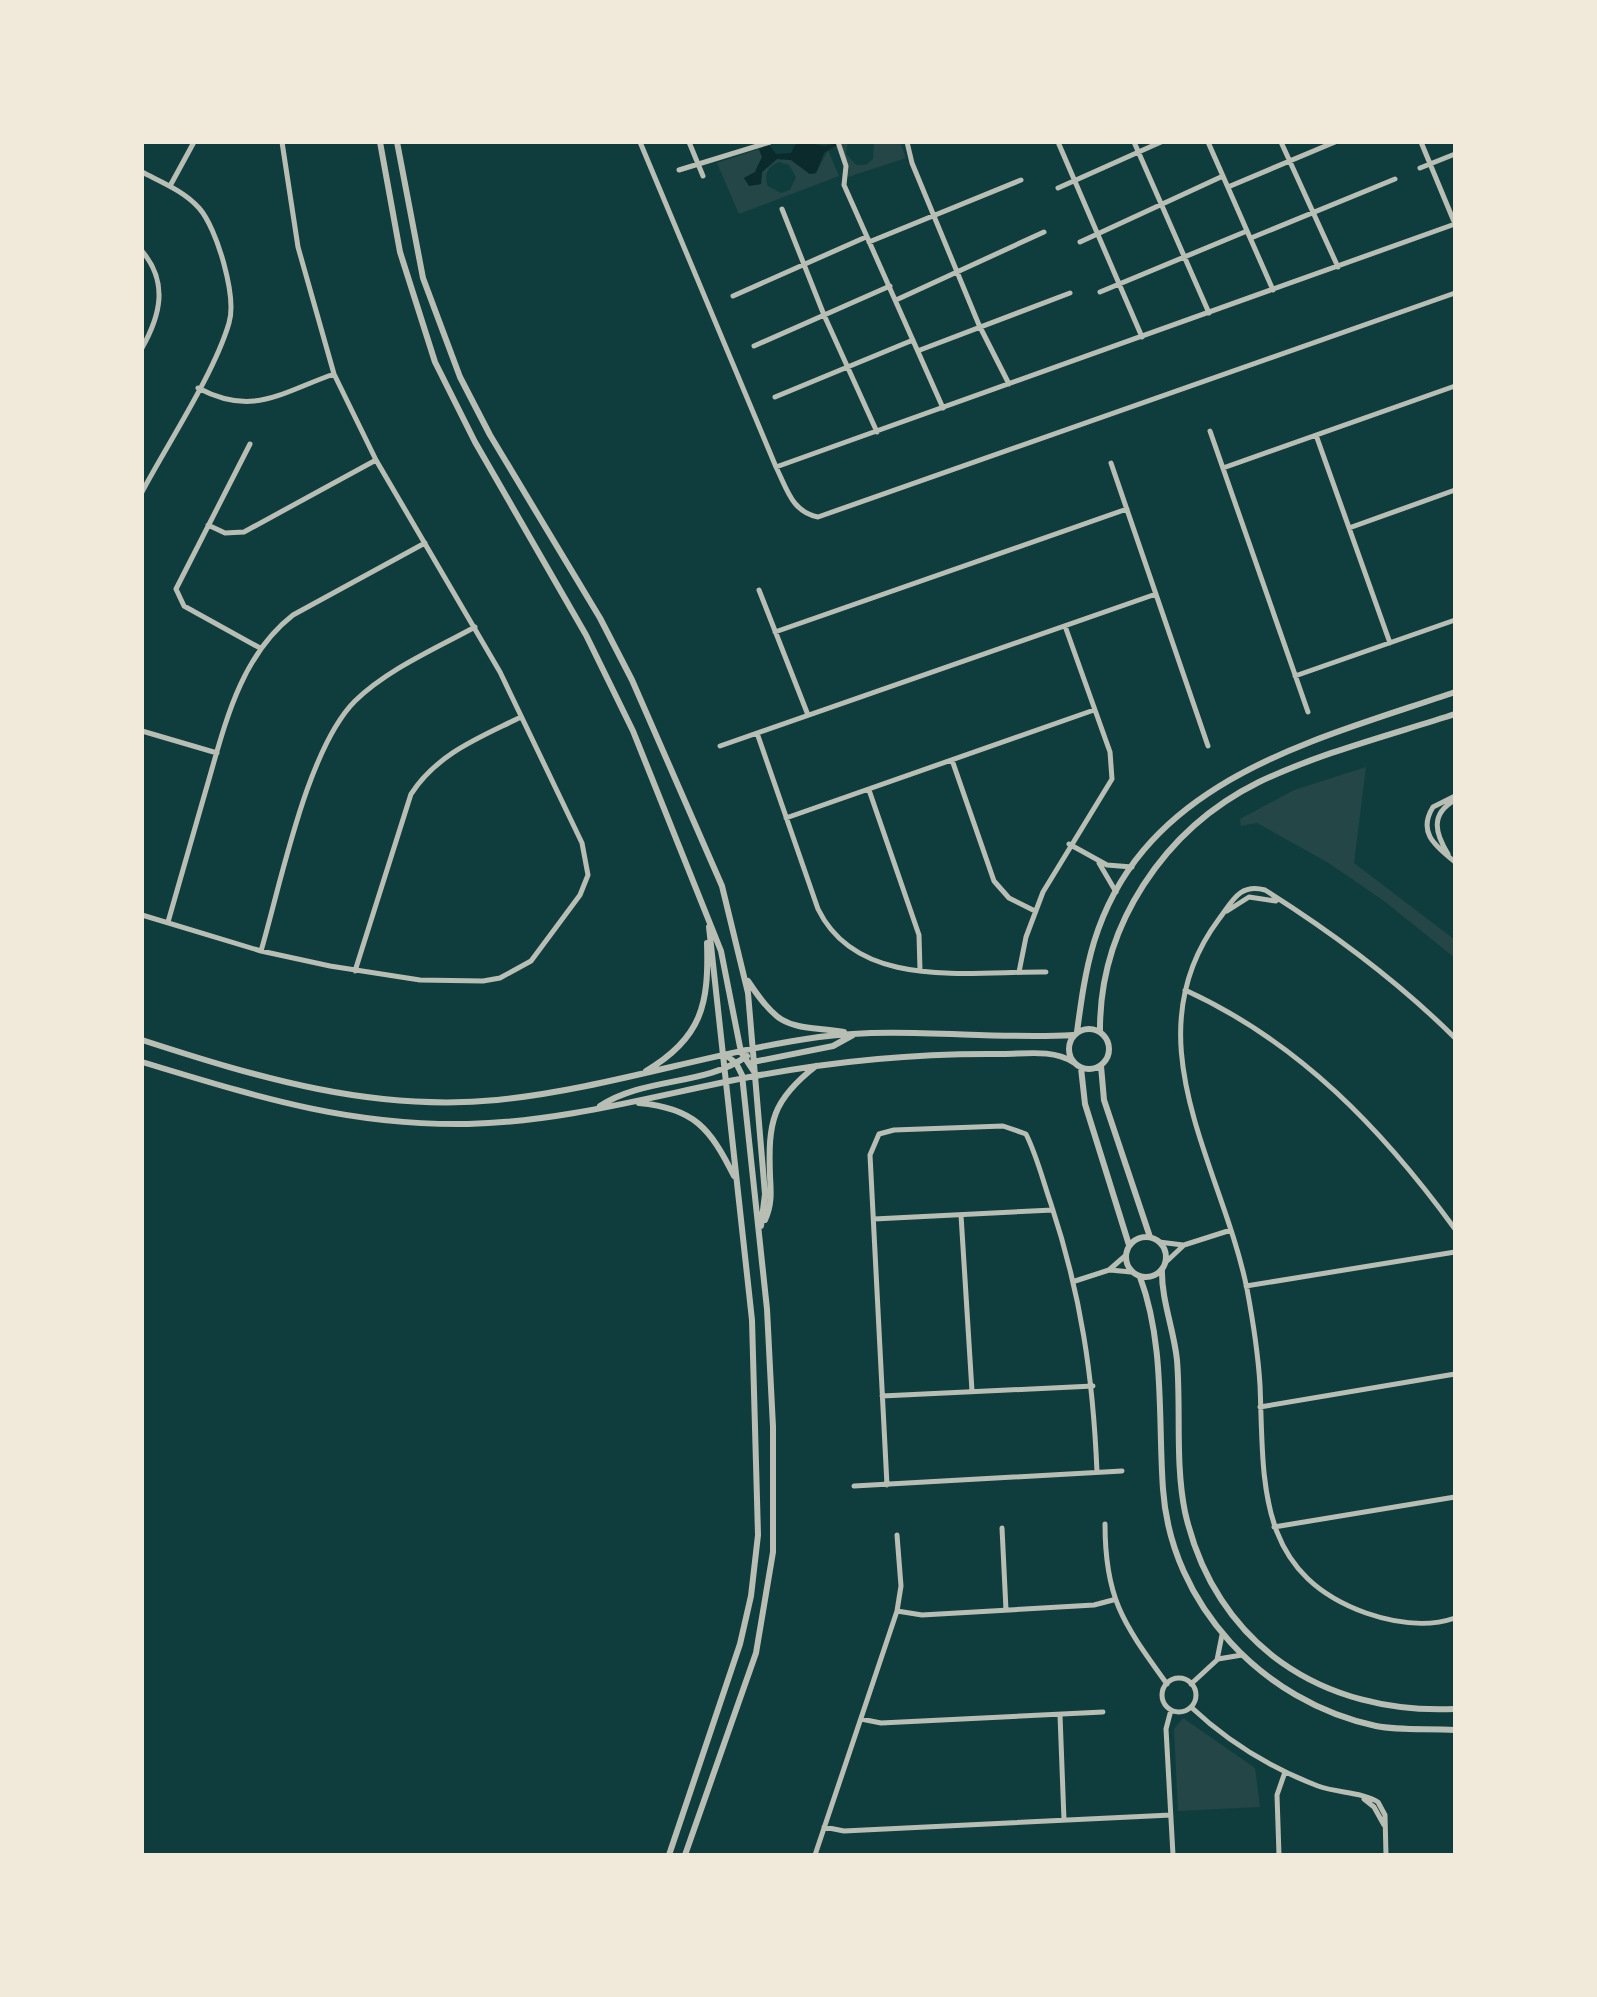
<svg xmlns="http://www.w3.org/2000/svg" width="1597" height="1997" font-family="Poppins,sans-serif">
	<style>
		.green { fill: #244646; fill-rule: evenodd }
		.water { fill: #0a2a2b }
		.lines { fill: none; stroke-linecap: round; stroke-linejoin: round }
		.minor { stroke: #b8beb3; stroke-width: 5 }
		.tertiary { stroke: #b8beb3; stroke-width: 6 }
	</style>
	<rect width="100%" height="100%" fill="#0f3d3e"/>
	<!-- green -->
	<path class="green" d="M842,142H848L846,154L856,165H866L873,159L874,142H900L906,158L848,177L836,147Z
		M759,149L762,157L755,172L744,178L750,186L761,184L762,172L777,159L791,160L810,174L816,173L828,150L839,176L739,214L717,163ZM779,162L789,165L796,177L790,190L781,193L768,186C763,175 768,166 779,162Z
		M1366,767L1354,863L1455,940V958L1384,901L1327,862L1257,823L1241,826L1240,819L1294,790Z
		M1183,1718L1255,1768L1260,1807L1178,1811L1174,1729Z"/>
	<!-- water -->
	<path class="water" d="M805,142L824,146L842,142L824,153L816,173L810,174L791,160L777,159L762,172L761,184L749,186L744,178L755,172L762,157L759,149L769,145L776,154L791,153L795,145Z"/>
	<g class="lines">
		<!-- minor -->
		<path class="minor" d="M640,142L776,467C787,489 792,512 818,517L1455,293
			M689,142L703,176
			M838,142L846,166L844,185L943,408
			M907,142L912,163L979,325L1009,384
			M1058,142L1142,337
			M1134,142L1209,313
			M1208,142L1273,290
			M1281,142L1338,267
			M1420,168L1455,154
			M679,170L770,142
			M142,172C161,182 184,191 199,208C217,228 237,297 229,323C214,374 168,443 142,492
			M170,186L194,142
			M1228,187L1335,142
			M1058,188L1161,142
			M782,209L824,315L877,432
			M1251,238L1395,179
			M869,242L1021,180
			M1080,242L1223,176
			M142,251C169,283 160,316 142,348
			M1100,292L1247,231
			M733,296L866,237
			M896,300L1044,232
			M754,346L890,286
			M920,350L1070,293
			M198,388C253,417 280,393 334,374
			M775,397L913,340
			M1210,431L1308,712
			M1316,435L1390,643
			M250,444L176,589L184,606L260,648
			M1111,463L1208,746
			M776,467L1455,224L1421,142
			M1223,468L1455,386
			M208,525L225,533L244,532L376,460
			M1349,528L1455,490
			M759,590L808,715
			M775,632L1127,509
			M1295,676L1455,620
			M142,731L217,753
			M757,733L818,909C858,991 969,971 1046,972
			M720,746L1156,594
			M952,760L994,881L1009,898L1035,911
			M869,790L919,935L920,970
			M1455,796L1433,807C1417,833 1436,846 1455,862
			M786,818L1094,710
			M1069,844L1107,865L1132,867
			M1448,854C1435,833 1430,814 1455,800
			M1099,863L1116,892
			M1227,911L1249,897L1276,901
			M142,915L261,951L330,966L420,980L483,981L500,978L531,961L580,895L588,875L582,843L500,672L376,460L334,374L298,247L282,142
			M168,922C180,879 193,836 205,793C224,729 238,658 293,615L425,543
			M261,951C281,883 307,749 355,701C388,669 435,649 475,627
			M355,971L411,794C438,753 479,738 521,717
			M1019,972L1026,937L1043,892L1112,779L1110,752L1065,626
			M1185,990C1299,1042 1382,1129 1455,1229
			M1455,1038C1398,981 1333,933 1265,890C1239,883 1232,902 1219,919C1129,1039 1222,1165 1247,1289C1253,1321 1258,1353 1260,1385C1264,1481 1255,1573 1366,1613C1395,1623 1426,1628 1455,1618
			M961,1215L972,1391
			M874,1219L1053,1210
			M1159,1242L1183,1245
			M1166,1262L1184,1245L1231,1230
			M1110,1270L1131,1272
			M1075,1281L1109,1270L1125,1256
			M1246,1286L1455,1252
			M882,1396L1093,1386
			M1260,1407L1455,1374
			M887,1485L870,1155L879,1134L894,1130L1003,1126L1026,1134C1037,1156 1043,1181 1051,1204C1081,1295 1093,1376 1097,1472
			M854,1486L1122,1471
			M1105,1524C1105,1600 1124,1624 1167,1684
			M1274,1527L1455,1497
			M1002,1528L1006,1610
			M897,1611L922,1615L1094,1605L1113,1600
			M1218,1659L1242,1655
			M1162 1695a17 17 0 1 1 34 0a17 17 0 1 1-34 0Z
			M1191,1684L1217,1660L1222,1635
			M1191,1707C1228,1742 1271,1768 1318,1786C1337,1793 1362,1792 1378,1802L1385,1815L1386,1855
			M1171,1710L1166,1729L1173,1855
			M1060,1715L1064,1820
			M861,1719L881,1723L1103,1712
			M1364,1799L1374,1807L1384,1825
			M824,1827L844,1831L1171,1815
			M815,1855L897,1611L901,1586L897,1535
			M1279,1855L1277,1795L1285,1772"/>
		<!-- tertiary -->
		<path class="tertiary" d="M380,142L400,252L435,362L475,442L586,635L633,731L721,951L741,1052L757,1076
			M397,142L423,278L460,377L490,435L600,618L632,680L722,886L748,993L765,1194L761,1226
			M748,981C782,1033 790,1024 844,1032
			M1069 1049a20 20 0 1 1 40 0a20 20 0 1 1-40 0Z
			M1077,1032C1081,1002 1085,972 1094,942C1144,779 1313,741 1455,692
			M1100,1032C1099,926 1164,829 1259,782C1320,753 1390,735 1455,714
			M142,1040C259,1078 373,1112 497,1100C606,1089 711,1052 819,1037C902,1026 989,1040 1073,1035
			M142,1062C255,1096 347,1126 468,1124C565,1122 660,1094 755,1076C835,1061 920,1053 1002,1054C1026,1054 1052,1049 1073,1062
			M753,1062L833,1046L853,1035
			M1101,1066L1104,1100L1150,1237
			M1081,1068L1085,1104L1129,1245
			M646,1071C702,1038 709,1004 707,943
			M639,1103C694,1108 710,1128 734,1176
			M600,1106C644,1077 705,1086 747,1056
			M765,1220C772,1205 771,1192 770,1176C768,1122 772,1100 816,1066
			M1126 1257a20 20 0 1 1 40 0a20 20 0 1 1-40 0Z
			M1162,1269C1161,1299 1174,1330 1177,1360C1181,1410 1175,1463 1185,1512C1215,1645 1323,1715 1455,1709
			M1140,1277C1165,1344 1158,1419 1163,1489C1171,1605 1263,1702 1376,1726C1402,1731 1429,1728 1455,1730
			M669,1855L740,1644L751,1596L758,1535L752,1320L709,927
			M685,1855L756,1653L773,1552V1427L767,1309L742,1075L736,1063L727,1056"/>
	</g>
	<!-- border -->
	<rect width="1597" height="1997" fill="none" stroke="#f1e9da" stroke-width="288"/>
</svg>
